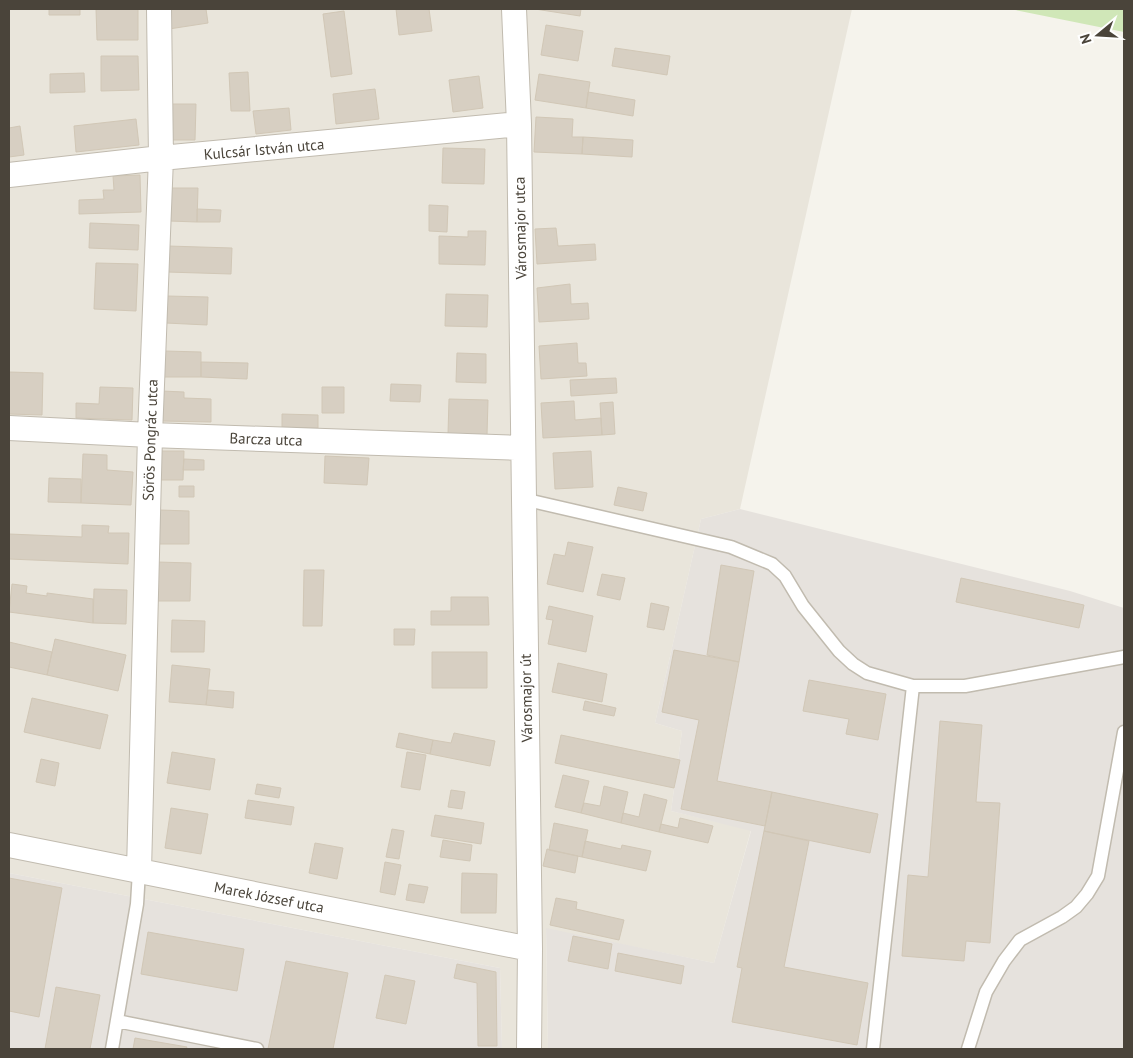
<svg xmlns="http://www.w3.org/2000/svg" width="1133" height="1058" font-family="'PT Sans',sans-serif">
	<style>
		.residential { fill: #e9e5db }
		.industrial { fill: #e6e2dd }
		.green { fill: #d0e7b8 }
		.building { fill: #d7cfc2; stroke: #d1c7b6 }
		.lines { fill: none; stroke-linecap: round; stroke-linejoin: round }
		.service-casing { stroke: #c1bbaf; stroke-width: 15 }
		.minor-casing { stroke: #c1bbaf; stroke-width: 26 }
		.service { stroke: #fff; stroke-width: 12 }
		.minor { stroke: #fff; stroke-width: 24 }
		.labels { text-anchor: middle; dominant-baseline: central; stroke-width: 4.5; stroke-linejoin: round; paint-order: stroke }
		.street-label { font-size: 15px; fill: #4a443a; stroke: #fff }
	</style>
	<rect width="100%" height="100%" fill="#f5f3ec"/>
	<!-- residential -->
	<path class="residential" d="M9,9H852L740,509L701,519L655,723L682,731L671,811L751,830L714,963L546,929L548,1049H502L500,968L9,873Z"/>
	<!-- industrial -->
	<path class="industrial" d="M740,509L1070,591L1124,608V1049H548L546,928L714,963L751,831L671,811L682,731L655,723L701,519Z
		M9,873L500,968L502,1049H9Z"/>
	<!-- green -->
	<path class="green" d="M1010,9H1124V32Z"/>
	<!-- building -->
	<path class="building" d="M49,9H80V15H49Z
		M96,9H138V40H97Z
		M166,9H206L208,23L169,29Z
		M396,9H429L432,31L399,35Z
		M535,9H581L580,16Z
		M344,11L352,74L331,77L323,14Z
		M546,25L583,31L578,61L541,55Z
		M615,48L670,56L667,75L612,66Z
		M101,56H138L139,90L101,91Z
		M248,72L250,111H231L229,73Z
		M84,73L85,92L50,93V74Z
		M539,74L590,82L586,108L535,100Z
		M479,76L483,108L453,112L449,80Z
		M375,89L379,119L336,124L333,94Z
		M588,92L635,100L633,116L586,108Z
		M171,104H196L195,140H171Z
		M289,108L291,130L256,134L253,111Z
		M536,117L573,119L572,137H583L582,154L534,152Z
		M136,119L139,145L76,152L74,126Z
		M20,126L24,155L9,157V128Z
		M583,137L633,140L632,157L582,154Z
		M443,148L485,149L484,184L442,183Z
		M140,175L141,212L79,214V200L104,199L103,190H114L113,176Z
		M170,188H198L197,222L169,221Z
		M429,205L448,206L447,232L429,231Z
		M197,209L221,210L220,222H197Z
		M90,223L139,225L138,250L89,248Z
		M556,228L558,246L595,244L596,260L537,264L535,229Z
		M468,231H486L485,265L439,264V236L468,237Z
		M168,246L232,248L231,274L167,272Z
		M96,263L138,264L136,311L94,309Z
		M570,284L571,304L588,303L589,319L539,322L537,288Z
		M446,294L488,295L487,327L445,326Z
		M167,296L208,297L207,325L166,323Z
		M577,343L578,363H586L587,376L541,379L539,346Z
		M165,351L201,352V377H164Z
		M457,353L486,354V383L456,382Z
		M201,362L248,363L247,379L201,377Z
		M9,372L43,373L42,415L9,414Z
		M616,378L617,393L571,396L570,380Z
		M391,384L421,385L420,402L390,401Z
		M100,387L133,388L132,420L76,418V403L99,404Z
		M322,387H344V413H322Z
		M162,391L184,392V398L211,399V422L162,421Z
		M449,399L488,400L487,435L448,434Z
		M574,401L575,420L601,418L602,435L543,438L541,403Z
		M613,402L615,434L602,435L600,403Z
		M282,414L318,415V428L282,427Z
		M161,451H184L183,480H160Z
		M591,451L593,487L555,489L553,453Z
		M83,454L107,455V470L133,472L131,505L81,503Z
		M325,456L369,458L367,485L324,483Z
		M184,459L204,460V470H183Z
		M49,478L81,479V503L48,502Z
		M179,486H194V497H179Z
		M618,487L647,493L643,511L614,505Z
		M160,510L189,511V544H159Z
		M82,525L109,526L108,533H129L128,564L9,559V534L82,537Z
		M568,542L593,547L583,592L547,584L554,554L565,556Z
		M157,562L191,563L190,601H156Z
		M721,565L754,571L739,662L707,655Z
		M304,570H324L322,626H303Z
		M602,574L625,578L620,600L597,595Z
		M961,578L1084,605L1079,628L956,602Z
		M12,584L27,586L26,593L47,596V593L93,599V623L9,612Z
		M94,589L127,590L126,624L93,623Z
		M451,597H488L489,625H431V611H451Z
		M651,603L669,607L664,630L647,627Z
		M549,606L593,616L586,652L548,644L553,620L546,619Z
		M172,620L205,621L204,652H171Z
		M394,629H415L414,645H394Z
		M55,639L126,655L118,691L47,675Z
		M9,642L52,652L47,675L9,667Z
		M674,650L739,662L717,781L772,792L765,826L681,809L699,720L662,712Z
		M432,652H487V688H432Z
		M558,663L607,674L602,702L552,692Z
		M172,665L210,669L206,705L169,702Z
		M809,680L886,694L878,740L846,734L849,719L803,711Z
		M208,690L234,692L233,708L206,705Z
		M32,698L108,715L100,749L24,732Z
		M585,701L616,708L614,716L583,710Z
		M940,721L982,725L976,802L1000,803L990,943L966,941L964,961L902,956L908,875L928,877Z
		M399,733L433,740L430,754L396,747Z
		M454,733L495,741L490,766L430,754L433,740L451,743Z
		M561,735L680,760L674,788L555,763Z
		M172,752L215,759L210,790L167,783Z
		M407,752L426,755L420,790L401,787Z
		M41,759L59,763L55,786L36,782Z
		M563,775L589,781L581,813L555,807Z
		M257,784L281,788L279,798L255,794Z
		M604,786L628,792L621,823L581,813L584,803L600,806Z
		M451,790L465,792L462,809L448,807Z
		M772,792L878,814L870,853L764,831Z
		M644,794L667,800L659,832L621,823L623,813L639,817Z
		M248,800L294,807L291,825L245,818Z
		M171,808L208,814L201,854L165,848Z
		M435,815L484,823L481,844L431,836Z
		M680,818L713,826L708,843L659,832L661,824L678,828Z
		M554,823L588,830L582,857L549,850Z
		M392,829L404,831L399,859L386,857Z
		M764,831L809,841L784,967L868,983L857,1045L732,1022L742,968L737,967Z
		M443,840L472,845L470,861L440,857Z
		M585,841L621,849L622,845L651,851L646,871L582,857Z
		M315,843L343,848L337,879L309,873Z
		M547,849L578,856L575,873L543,866Z
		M385,862L401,865L395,895L380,892Z
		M462,873L497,874L496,913H461Z
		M9,878L62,888L39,1017L9,1011Z
		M409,884L428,887L424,903L406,900Z
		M556,898L577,902L576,909L624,920L619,940L550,925Z
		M148,932L244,949L237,991L141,974Z
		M573,936L612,944L608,969L568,961Z
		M618,953L684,966L681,984L615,971Z
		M286,961L348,973L333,1049H268Z
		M457,964L496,972L497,1046H478L477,983L454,978Z
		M385,975L415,981L406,1024L376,1018Z
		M56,987L100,995L90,1049H45Z
		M135,1038L187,1047L186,1049H133Z"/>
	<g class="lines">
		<!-- service casing -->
		<g class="service-casing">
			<path id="service" d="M523,499L731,547L772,564L785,576L803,606L839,651L853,664L867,673L913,686L873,1049
				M913,686H965L1124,657
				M117,1021L257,1049
				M112,1049L137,904L139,871
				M968,1049L986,992L1004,961L1020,940L1062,917L1076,907L1087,894L1098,876L1124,732"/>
		</g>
		<!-- minor casing -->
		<g class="minor-casing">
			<path id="minor" d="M514,9L519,124L530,949L529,1049
				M9,175L161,158L519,124
				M9,428L150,435L523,448
				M9,845L530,949
				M139,871L150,435L161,158L159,9"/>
		</g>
		<!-- service -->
		<use href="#service" class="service"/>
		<!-- minor -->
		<use href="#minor" class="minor"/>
	</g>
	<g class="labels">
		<!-- street labels -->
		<g class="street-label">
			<text transform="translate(264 149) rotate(-5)">Kulcsár István utca</text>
			<text transform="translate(520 228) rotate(-91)">Városmajor utca</text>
			<text transform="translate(266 439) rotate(2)">Barcza utca</text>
			<text transform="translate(150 440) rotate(-88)">Sörös Pongrác utca</text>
			<text transform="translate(526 698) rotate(-91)">Városmajor út</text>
			<text transform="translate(269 897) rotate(11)">Marek József utca</text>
		</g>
	</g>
	<!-- border -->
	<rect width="1133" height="1058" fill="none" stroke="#4a443a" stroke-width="20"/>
	<!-- north arrow -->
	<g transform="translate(1098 35) rotate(252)" stroke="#ffffff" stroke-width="4" paint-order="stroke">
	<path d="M0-4L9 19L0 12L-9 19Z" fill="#4a443a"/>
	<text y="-8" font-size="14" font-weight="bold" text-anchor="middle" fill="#4a443a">N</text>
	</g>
</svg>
